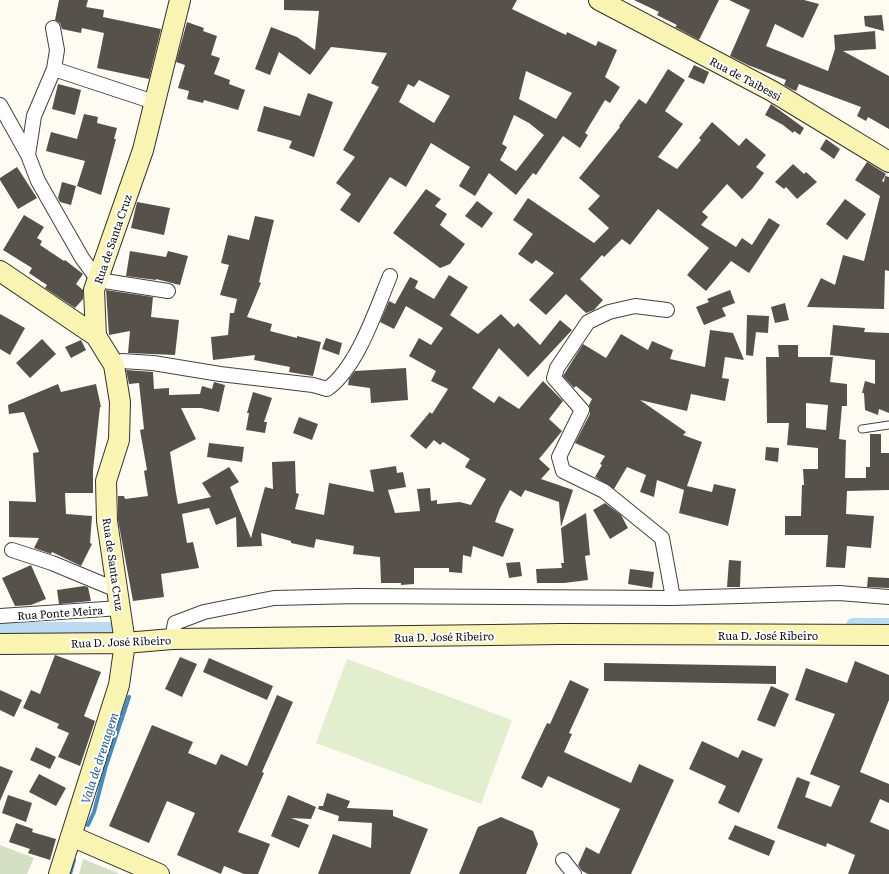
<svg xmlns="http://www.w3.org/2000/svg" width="889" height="874" font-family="Literata,serif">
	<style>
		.cemetery { fill: #d5dfc4 }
		.pitch { fill: #e2eece }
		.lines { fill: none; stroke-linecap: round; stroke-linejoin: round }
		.stream { stroke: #468dc3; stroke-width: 4 }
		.canal { stroke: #badbf2; stroke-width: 14 }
		.building { fill: #57514c; fill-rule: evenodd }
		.lane-casing { stroke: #424242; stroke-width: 9 }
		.street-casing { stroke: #424242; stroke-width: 16 }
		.secondary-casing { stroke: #313131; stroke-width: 22 }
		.lane { stroke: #fff; stroke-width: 7 }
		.street { stroke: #fff; stroke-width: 14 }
		.secondary { stroke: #f9f4b2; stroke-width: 20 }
		.labels { text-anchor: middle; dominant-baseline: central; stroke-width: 4; stroke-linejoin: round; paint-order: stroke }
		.street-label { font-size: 11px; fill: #0f0f0f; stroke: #fff }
		.water-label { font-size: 12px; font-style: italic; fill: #216098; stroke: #fff }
	</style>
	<rect width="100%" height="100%" fill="#fefcf2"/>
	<!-- cemetery -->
	<path class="cemetery" d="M0,845L34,858L27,874H0Z
		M83,859L120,874H79Z"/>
	<!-- pitch -->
	<path class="pitch" d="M347,659L512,720L481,804L316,743Z"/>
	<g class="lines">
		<!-- stream -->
		<path class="stream" d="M88,825L94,812L106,766L129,697
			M70,874L74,860"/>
		<!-- canal -->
		<path class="canal" d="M853,625H889
			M0,629H115"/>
	</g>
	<!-- building -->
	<path class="building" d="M59,0H88L86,7L104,10L103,17L161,29L149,79L97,68L104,33L82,28L81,33L62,29L60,23L55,20Z
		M284,0H517L512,9L566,35L567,32L596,46L598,41L617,50L605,77L620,87L610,103L605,100L585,133L588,135L580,148L563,136L536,175L533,173L516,195L489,173L475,196L459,186L470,167L431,143L406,187L390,177L359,223L340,210L351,194L336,183L355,157L343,150L379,87L371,83L387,53L331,47L310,75L279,52L270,75L255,69L271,27L297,37L315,50L319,11L284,10ZM526,71L572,93L556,119L519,99ZM419,80L450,96L434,123L399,102L408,84L414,87ZM514,115L529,123L544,135L516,171L500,160L507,147L502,144Z
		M634,0H719L699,40L675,27L677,25L657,15L659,12Z
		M729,0H804L819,4L803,38L775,24L766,46L828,71L835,49L834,35L875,31L876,49L843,51L889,76V129L868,117L866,121L857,116L861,107L799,84L796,91L791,89L784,85L786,80L748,65L730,56L750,10Z
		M882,15L884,31L865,26L864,16Z
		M187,22L204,28L203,31L217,36L211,55L220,58L214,74L230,80L229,84L245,90L238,110L204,100L203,103L187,99L189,91L178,88L185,65L176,62Z
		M694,65L709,72L704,84L688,77Z
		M668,69L685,80L665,111L683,124L658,157L677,169L701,140L699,138L712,122L739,146L746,138L766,155L756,167L764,173L752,189L742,199L727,184L702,212L708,217L701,225L736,247L742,238L752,245L769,218L780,225L749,273L731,261L706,291L687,275L709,248L658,209L630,245L622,239L604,257L602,255L580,279L603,300L594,310L586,313L566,294L546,315L529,300L554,273L536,260L532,264L518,254L533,234L513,220L528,198L594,243L609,228L588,209L600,196L579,178L620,127L619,126L639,99L646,104Z
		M58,84L81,90L75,115L52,109Z
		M308,93L333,102L314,157L289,148L292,141L257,131L264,106L300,116Z
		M771,104L804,128L800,135L794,131L793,133L783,125L765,115Z
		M84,114L98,117L97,123L117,128L114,139H116L101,195L77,186L85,161L46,151L51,132L77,139Z
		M826,139L840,149L834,159L820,149Z
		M867,162L886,174L882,181L884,182L885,176L889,177V271L885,270L884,309L807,307L821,278L835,285L843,255L864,261L880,196L855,180Z
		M793,164L804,174L806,172L817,182L797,199L786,187L784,189L775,182Z
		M17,167L37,198L18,209L0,180V178Z
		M62,182L76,186L71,205L60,202L58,198Z
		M426,189L441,199L435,206L447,214L440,225L465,244L450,264L440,268L393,233Z
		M845,199L866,214L847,240L826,224Z
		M477,201L493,213L482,228L465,216Z
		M137,202L170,208L164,235L131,228Z
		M24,215L44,227L37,238L42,241L40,245L64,261L65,260L83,274L76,284L83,290V299L75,308L45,288L47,285L29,273L32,268L3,250Z
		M255,216L274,220L259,282L261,283L247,317L272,324L270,331L297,338V336L321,342L313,376L289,372L290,367L254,360L255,355L213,360L211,337L228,335L230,313H234L237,299L220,295L229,265L221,263L228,235L249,240Z
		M130,251L166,257L168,251L188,256L180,285L156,279V280L126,276Z
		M449,275L468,287L450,315L478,334L501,314L514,327L518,323L540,345L560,320L572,330L528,377L499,348L472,388L494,403L499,396L519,409L543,381L563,401L549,419L562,431L539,459L550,469L541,479L573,490L561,527L559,502L525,490L521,497L510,490L500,508L495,522L514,529L503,557L473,546L471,557L463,555L462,573L449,572V568H414V584L401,585V583H381L380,557L353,554L354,546L316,539L314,548L291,543V541L261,533L262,546L237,547L236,517L216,525L209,508L182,514L187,543L193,542L199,568L161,574L164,597L133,601L118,520V496H124L125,499L148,496L144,471L147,470L140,430L144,429L139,383L129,384L126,370L153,372L154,389L169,388V395L200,394L202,386L212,389L214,382L225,385L219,412L201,408H181L196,439L170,452L176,493L178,504L211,497L202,483L229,467L239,482L230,487L251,538L265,487L273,489L272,462L295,461L296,493L299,494L295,509L324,515L329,483L374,492L370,470L396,466L397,473L403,472L406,487L388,490L395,513L420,511L417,489L430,488L431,501L437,500V504L460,502L471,505L486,479L465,467L470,459L443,442L440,445L434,440L426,449L410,436L430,412L432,414L448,389L431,381L436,371L409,356L419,338L431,345L443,328L406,306L394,329L380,322L389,301L395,304L410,277L418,281L415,288L434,299Z
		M106,290L153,297L151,317L179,320L175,355L128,353L130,331L109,335Z
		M730,290L735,303L722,308L726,316L704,325L696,307L709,302L707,299Z
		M785,303L789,320L775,323L771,307Z
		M0,314L25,328L10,355L0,349Z
		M747,315L769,316L768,333L756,332L753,356L746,355Z
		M833,325L865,328L864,332L889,333V413L879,409L878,415L865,410L864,393H862L865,381L875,384V360L830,355Z
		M710,330L733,333L744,360L725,357L722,378L729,379L725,401L691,394L687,411L640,400L686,432L683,435L702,442L687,486L712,492L714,484L736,489L728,526L679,513L684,490L657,480L654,497L640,492L646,475L627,467L614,489L595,477L602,465L600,464L605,456L575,443L590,414L589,405L592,399L576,386L574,388L563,376L583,344L606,358L621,334L648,350L652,341L673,350L670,359L705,367Z
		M326,338L342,343L339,355L322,349Z
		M42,339L56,354L30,378L16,363Z
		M81,340L86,350L71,358L65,347Z
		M778,345H798V357H833L830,382L847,384V406H842L839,439L846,440L845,478H866V467H870V434H881V453H889V490L847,491L846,514L874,516L871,548L847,546L845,568L826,567L828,535H785V516H801L802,485H804L803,469H818V448L787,445L789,423H767L766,357H779ZM806,403L828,405L826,430L806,428Z
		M406,368L408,400L371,403L370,388L348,385L349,379L355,371Z
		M58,384L61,392L96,384L101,407H100L93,470V493H65L66,514L92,516L90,543L92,544L81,566L52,552L51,554L34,548L39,538L9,537V501L36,502L33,453L39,452L24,412L9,414L8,405Z
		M253,392L272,398L264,422H267L265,433L246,430L249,413H247Z
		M299,417L318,424L312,440L293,433Z
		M209,443L244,447L242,462L207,457Z
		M766,447L779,448L778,462L765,460Z
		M605,503L621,515L628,528L610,539L593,510Z
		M586,513L590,555L585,556L588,580L564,583H537L536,569L562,568L561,563H564L561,528Z
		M729,560L741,561L740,587H727Z
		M520,562L522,576L509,578L506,563Z
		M31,565L46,599L31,605L15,606L2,578Z
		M630,569L654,572L652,588L628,584Z
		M868,577L889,578V588L867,587Z
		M84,586L88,587L91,601L59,604L57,590Z
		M55,655L101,672L84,716L95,721L80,766L58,757L69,733L57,728L59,724L23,708L31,690L40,694Z
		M180,657L197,664L182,697L165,689Z
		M209,658L273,686L267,700L203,672Z
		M855,661L889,675V700L860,772L889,784V803L880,799L870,822L889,830V874H848L855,855L827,843L826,847L777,828L797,777L810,782L805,797L831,807L840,786L810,774L835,714L795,700L806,668L847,683Z
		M604,663L776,666V684L604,681Z
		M570,680L589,689L569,733L572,734L564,752L631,783L639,764L674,780L631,874H588L582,871L578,865L586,847L599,854L620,809L548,776L542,788L521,778L547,723L550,724Z
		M771,686L789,694L775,727L757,720Z
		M0,690L22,700L14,717L0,710Z
		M277,695L293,702L262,772L264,773L238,832L270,844L258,874H244L224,866L221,874L177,855L195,813L167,801L149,843L109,826L152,725L193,742L188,753L216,765L221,754L247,766Z
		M702,741L738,758L742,750L763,759L739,813L718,803L726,786L689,769Z
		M36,747L56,757L50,769L30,760Z
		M0,766L13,771L0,801Z
		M39,774L66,788L56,806L29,792Z
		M327,793L350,801L347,808L393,810V816L428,829L410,874H318L333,834L371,848L372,823L338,821L339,816L318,809L319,806H323Z
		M8,795L32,803L26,822L2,813Z
		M288,795L316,807L311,819L291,818L309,825L299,848L271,836Z
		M501,817L533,831L538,844L526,874H459L478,827Z
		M16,823L33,829L32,832L56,839L50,860L28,853L30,849L9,842Z
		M735,825L775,841L769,856L728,839Z"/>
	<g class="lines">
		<!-- lane casing -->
		<g class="lane-casing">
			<path id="lane" d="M862,429L889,425"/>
		</g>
		<!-- street casing -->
		<g class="street-casing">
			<path id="street" d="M54,69L154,102
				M0,105L28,155L38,181L82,258L98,280L168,291
				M28,155L34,116L54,69L57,50L53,28
				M667,310L635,306L609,312L588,322L557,368L554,378L582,410L559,457L563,471L604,491L662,538L673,598
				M114,365L122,361L153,363L220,374L313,385L327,389C357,368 376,310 390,276
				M12,550L52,563L117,590
				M0,616L120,608
				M172,639L175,623L204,612L274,598L358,596L673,598L839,593L889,597
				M563,860L574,874"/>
		</g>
		<!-- secondary casing -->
		<g class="secondary-casing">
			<path id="secondary" d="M599,0L772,91L889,162
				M0,271L96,336
				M0,644L125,643L172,639L560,634L889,635
				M71,836L159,874
				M59,874L119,685L125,643L107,521L106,481L119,440L120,402L114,365L96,336L94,290L143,150L180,0"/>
		</g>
		<!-- lane -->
		<use href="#lane" class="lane"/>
		<!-- street -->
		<use href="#street" class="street"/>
		<!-- secondary -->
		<use href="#secondary" class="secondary"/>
	</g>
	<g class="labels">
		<!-- street labels -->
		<g class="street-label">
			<text transform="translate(746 78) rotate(28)">Rua de Taibessi</text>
			<text transform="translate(112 239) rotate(-71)">Rua de Santa Cruz</text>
			<text transform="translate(114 564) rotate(82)">Rua de Santa Cruz</text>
			<text transform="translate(60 612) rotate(-4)">Rua Ponte Meira</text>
			<text x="768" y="635">Rua D. José Ribeiro</text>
			<text transform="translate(444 636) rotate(-1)">Rua D. José Ribeiro</text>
			<text transform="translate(121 641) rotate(-2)">Rua D. José Ribeiro</text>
		</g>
		<!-- water labels -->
		<g class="water-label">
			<text transform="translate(99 758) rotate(-72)">Vala de drenagem</text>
		</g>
	</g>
</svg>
